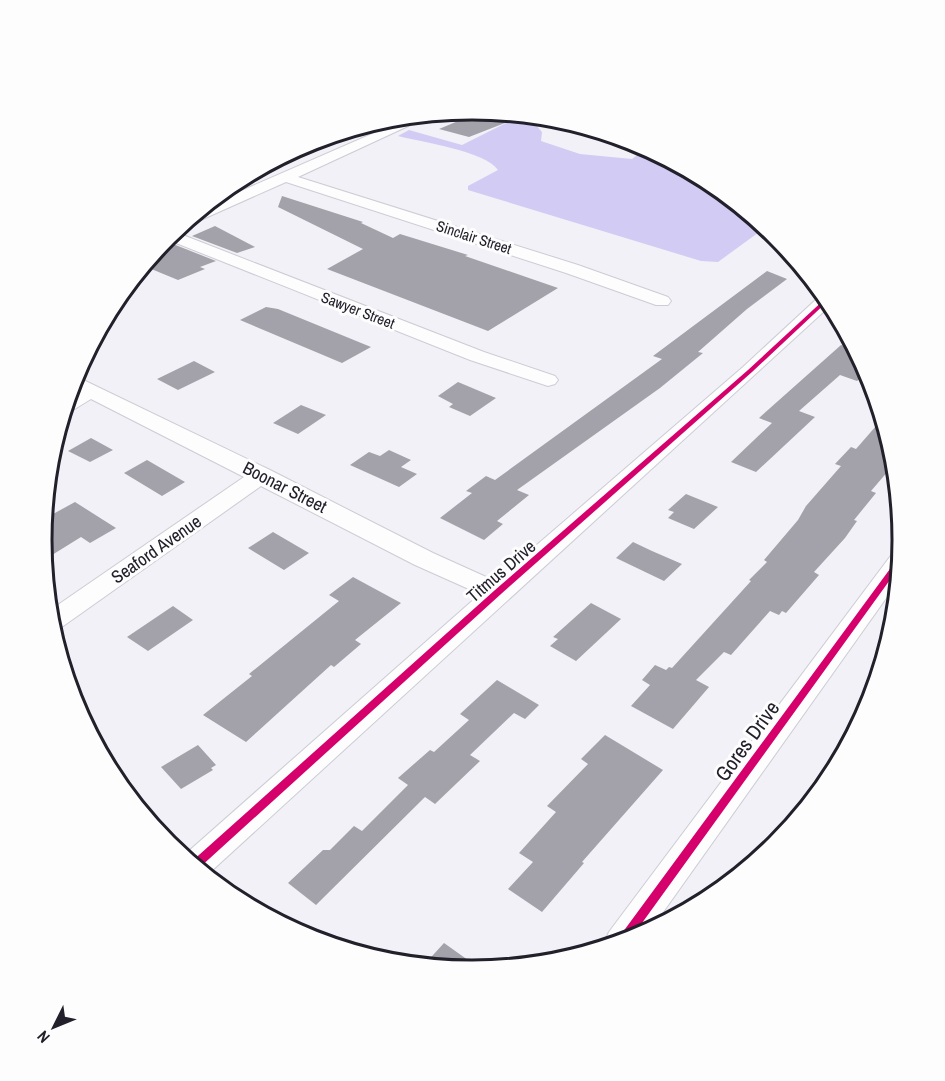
<svg xmlns="http://www.w3.org/2000/svg" width="945" height="1081" font-family="'Archivo Narrow',sans-serif">
	<style>
		.forest { fill: #d2ccf4 }
		.building { fill: #a3a2aa }
		.lines { fill: none; stroke-linecap: round; stroke-linejoin: round }
		.street-casing { stroke: #ccccd4; stroke-width: 2 }
		.street { fill: #fdfdfe; fill-rule: evenodd }
		.cycleway-casing { stroke: #fdfdfd; stroke-width: 3 }
		.cycleway { fill: #d6006c; fill-rule: evenodd }
		.labels { text-anchor: middle; dominant-baseline: central; stroke-width: 6; stroke-linejoin: round; paint-order: stroke }
		.far-street-label { font-size: 15px; fill: #21202b; stroke: #fdfdfd }
		.street-label { font-size: 18px; fill: #21202b; stroke: #fdfdfd }
		.near-street-label { font-size: 21px; fill: #21202b; stroke: #fdfdfd }
		.rim { fill: none; stroke: #21202b; stroke-width: 3 }
	</style>
	<rect width="100%" height="100%" fill="#f1f1f7"/>
	<!-- forest -->
	<path class="forest" d="M410,116L382,129L341,133L389,118Z
		M506,123L535,124L542,132L541,141L580,154L632,159L646,148L712,183L766,227L718,262L701,261L468,190V186L498,170C485,151 422,142 398,136L409,130L462,145Z"/>
	<!-- building -->
	<path class="building" d="M482,111L525,115L469,137L439,129Z
		M282,196L363,222L361,223L393,238L400,234L468,255L465,256L558,288L488,331L327,269L363,249L278,207Z
		M215,226L255,247L237,253L192,236Z
		M173,244L216,261L200,267L205,269L178,280L144,266L158,249Z
		M767,271L787,279L747,309L698,352L703,353L660,388L517,490L529,495L497,521L503,524L484,540L440,518L472,493L466,491L486,476L495,480L662,359L653,356Z
		M266,307L278,309L371,347L342,363L240,320Z
		M841,345L857,351L868,371L857,381L840,375L799,411L815,417L756,472L731,462L772,423L759,418Z
		M194,361L215,372L178,390L157,379Z
		M458,382L496,398L470,416L449,407L453,404L438,396Z
		M301,405L326,415L298,434L273,423Z
		M883,418L895,463L871,491L876,493L854,520L857,521L845,538L814,572L819,575L786,613L782,611L779,615L770,611L731,655L724,652L696,680L709,687L673,729L631,706L650,685L642,680L655,665L666,670L669,667L672,668L751,581L749,580L767,562L764,560L798,520L806,506L841,466L835,464L851,447L856,449Z
		M91,438L113,450L90,462L68,451Z
		M389,450L411,460L401,467L417,474L399,487L350,465L369,452L380,456Z
		M147,460L185,482L162,496L124,473Z
		M686,494L718,507L694,529L668,518L674,512L668,510Z
		M75,502L116,528L90,543L81,537L44,560V519Z
		M273,532L309,553L284,570L248,548Z
		M633,542L652,551L682,564L664,581L616,558Z
		M353,577L401,603L355,640L361,644L334,667L331,665L246,742L203,715L252,676L249,674L339,601L329,595Z
		M591,603L621,619L576,661L550,646L558,639L553,637Z
		M173,606L193,620L148,651L127,637Z
		M497,680L539,705L525,719L514,713L470,755L480,761L435,804L425,797L316,905L288,883L323,850H330L354,826L362,831L408,785L398,778L430,750L434,752L469,720L460,714Z
		M605,735L663,770L582,862L584,863L542,912L508,889L533,862L519,853L556,812L547,806L588,764L581,759Z
		M198,745L216,765L211,768L213,770L181,789L161,767Z
		M444,943L482,970L423,966Z"/>
	<g class="lines">
		<!-- street casing -->
		<g class="street-casing">
			<path id="street" d="M434,114L298,177L578,265L668,297L671,301L668,305H656L566,273L286,182L194,223L183,224L202,208L413,116Z
				M175,232L484,352L555,376L558,380L555,384L548,386L470,360L166,239Z
				M822,294L832,304L206,876L182,857L480,594L415,565L261,486L59,629L52,631L49,611L244,477L91,399L73,410L64,412L69,395L76,391L71,389L75,376L270,470L433,553L495,581L743,367Z
				M902,552L899,580L649,932L606,948L604,943L609,932L892,554Z"/>
		</g>
		<!-- street -->
		<use href="#street" class="street"/>
		<!-- cycleway casing -->
		<g class="cycleway-casing">
			<path id="cycleway" d="M827,297L829,300L752,372L501,594L198,869L190,863L495,590L748,370Z
				M898,558H901L900,566L629,941L616,945V943L617,940Z"/>
		</g>
		<!-- cycleway -->
		<use href="#cycleway" class="cycleway"/>
	</g>
	<g class="labels">
		<!-- far-street labels -->
		<g class="far-street-label">
			<text transform="translate(474 237) rotate(18)">Sinclair Street</text>
			<text transform="translate(358 310) rotate(21)">Sawyer Street</text>
		</g>
		<!-- street labels -->
		<g class="street-label">
			<text transform="translate(285 487) rotate(27)">Boonar Street</text>
			<text transform="translate(156 549) rotate(-35)">Seaford Avenue</text>
			<text transform="translate(501 571) rotate(-41)">Titmus Drive</text>
		</g>
		<!-- near-street labels -->
		<g class="near-street-label">
			<text transform="translate(747 741) rotate(-54)">Gores Drive</text>
		</g>
	</g>
	<!-- crop -->
	<path d="M0 0H945V1081H0ZM52 540a420 420 0 1 1 840 0a420 420 0 1 1-840 0Z" fill="#fdfdfd" fill-rule="evenodd"/>
	<path class="rim" d="M52 540a420 420 0 1 1 840 0a420 420 0 1 1-840 0Z"/>
	<!-- north arrow -->
	<g transform="translate(54 1027) rotate(227)" stroke="#fdfdfd" stroke-width="4.5" paint-order="stroke">
	<path d="M0-4.5L10 22L0 15L-10 22Z" fill="#21202b"/>
	<text y="-9" font-size="16" font-weight="bold" text-anchor="middle" fill="#21202b">N</text>
	</g>
</svg>
